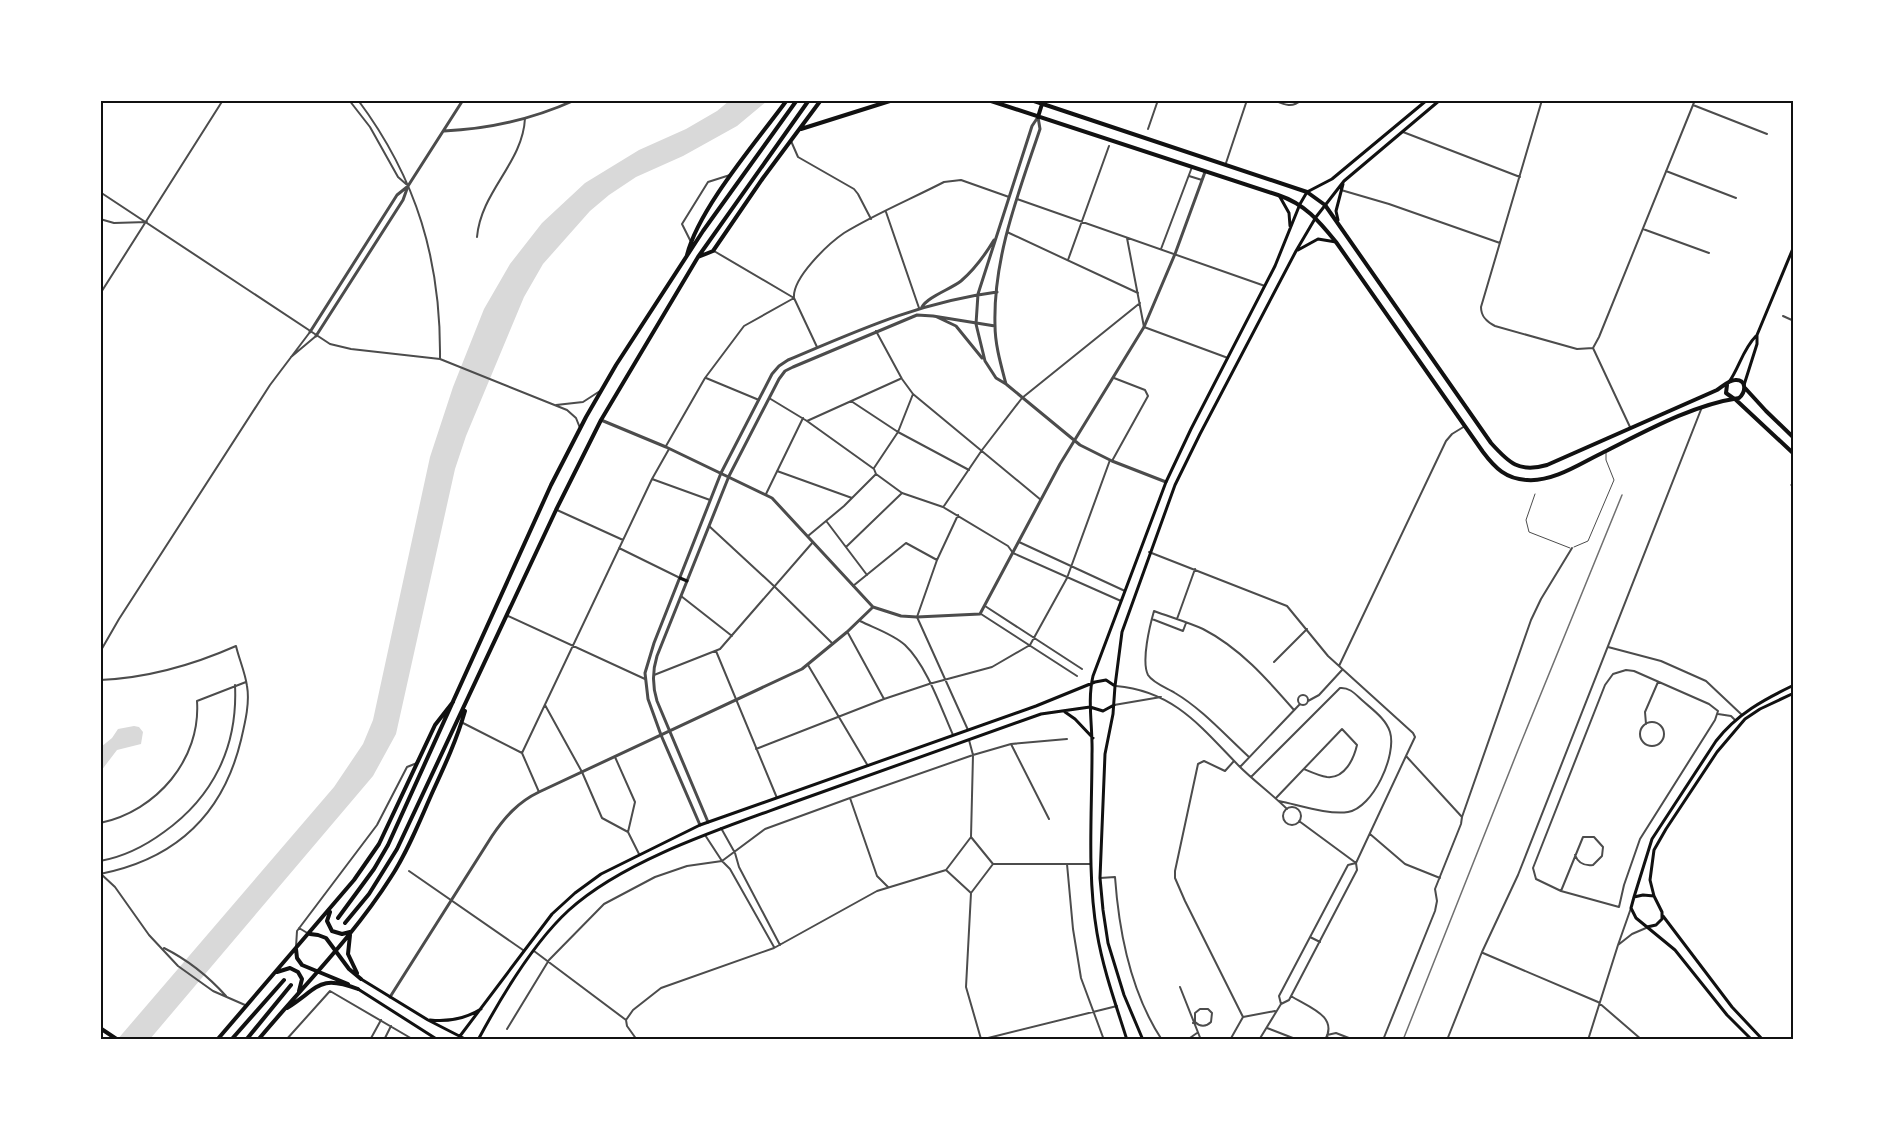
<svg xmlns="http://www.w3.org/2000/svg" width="1894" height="1140" font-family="Rubik,sans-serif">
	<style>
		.water { fill: #d9d9d9 }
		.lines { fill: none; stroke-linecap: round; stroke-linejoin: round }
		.service { stroke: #4c4c4c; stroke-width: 1 }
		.pedestrian { stroke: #4c4c4c; stroke-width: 1.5 }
		.minor { stroke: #4c4c4c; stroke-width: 2 }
		.tertiary { stroke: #4c4c4c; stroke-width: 3 }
		.secondary { stroke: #111; stroke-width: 3 }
		.primary { stroke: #111; stroke-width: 4 }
		.trunk { stroke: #111; stroke-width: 4 }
		.motorway { stroke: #111; stroke-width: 4 }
		.rail { stroke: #707070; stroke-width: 1.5 }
		.neatline { fill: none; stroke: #111; stroke-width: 2 }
	</style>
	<rect width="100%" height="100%" fill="#fff"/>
	<!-- water -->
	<path class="water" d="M729,101H767L737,126L683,156L636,177L609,195L590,211L543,264L524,297L466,436L455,469L396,734L373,776L150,1039L117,1040L334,787L363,744L373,720L430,457L453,387L484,309L510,264L542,223L585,183L639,150L686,129L717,111Z
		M134,726L139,727L143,732L141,744L117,750L101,771V747L112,738L118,729Z"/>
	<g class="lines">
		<!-- service -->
		<path class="service" d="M1535,494L1526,520L1529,532L1570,548
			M1574,547L1588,541L1614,480L1606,460V453"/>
		<!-- pedestrian -->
		<path class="pedestrian" d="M1791,485L1794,482"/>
		<!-- minor -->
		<path class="minor" d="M349,100L370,127L398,177L406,184
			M358,100C417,179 441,261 440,358
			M1273,100C1283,104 1292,109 1301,100
			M1542,100L1481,307C1481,317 1487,322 1495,326L1577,349L1593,348L1630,427
			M1693,105L1767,134
			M1148,129L1158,100
			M1403,132L1520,177
			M791,141L798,157L854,189L858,194L871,219
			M1226,163L1247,100
			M1666,171L1736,198
			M1189,176L1202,180
			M1341,190L1389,204L1500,243
			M100,192L330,344L351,349L440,359L567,410L576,418L580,428
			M1017,199L1265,286
			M886,212L919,308
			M100,219L114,223L147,222
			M1643,229L1709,253
			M1007,232L1138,293
			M477,237C481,191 523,163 525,118
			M1127,238L1144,327L1228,358
			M690,240L682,224L708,182L730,175
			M1161,249L1192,167
			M714,251L794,298
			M1068,260L1109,146
			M100,294L223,100
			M1783,316L1794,321
			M876,331L902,379L913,394L1041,500
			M817,347L794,298C792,278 828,244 844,233C875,214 911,199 944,182L961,180L1009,197
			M1593,348L1599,337L1695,100
			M291,357L316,336
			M706,378L759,400
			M769,398L807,421L874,469L876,474L902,493L943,507L1008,546L1013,553L1121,601
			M851,401L898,432L969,470
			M556,405L583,402L600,391
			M807,421L900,379
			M666,446L705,378L744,326L794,298
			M1112,461L1148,396L1145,390L1114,378
			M874,468L898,432L913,394
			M777,471L852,498
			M652,479L710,500
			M766,494L803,418
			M944,506L982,450L1022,398L1140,303
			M557,510L623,540
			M958,515L937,560L917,617L968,730
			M827,522L867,575
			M709,526L775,587L833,644
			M808,536L844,506L876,474
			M1019,542L1125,591
			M846,547L902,493
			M619,548L680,578
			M1149,552L1287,606L1328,656L1413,733L1415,737L1406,756L1462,817L1461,824L1435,889L1437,901L1435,911L1383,1040
			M853,586L906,543L937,560
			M681,596L732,636
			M985,606L1082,669
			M981,614L1077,676
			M508,616L645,679
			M1152,619L1183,631L1186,623
			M1177,619L1195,569
			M860,621C874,628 893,634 905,645C927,666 941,708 953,735
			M848,633L884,699
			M1608,647L1661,661L1706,681L1741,714
			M716,651L777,798
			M100,652L119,619L270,385L310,332
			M1274,662L1307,629
			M808,665L868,766
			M1339,666L1446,441L1452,434L1465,426
			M1626,670L1634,671L1709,704L1718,711L1715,720L1640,839L1624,885L1619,907L1561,891L1536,879L1533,868L1605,685L1613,674Z
			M654,675L720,649L813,542
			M100,680C148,678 193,665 236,646C239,659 245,672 247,686C250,703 245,723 241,740C223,815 176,859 100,874
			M1116,686C1174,691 1201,727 1239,766C1254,781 1272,794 1287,809
			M1298 700a5 5 0 1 1 10 0a5 5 0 1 1-10 0Z
			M1308,701L1319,695L1342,670
			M545,705L582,772L602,818L628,832
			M1114,705L1161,697
			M1718,714L1731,716L1735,720
			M1640 734a12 12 0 1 1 24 0a12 12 0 1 1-24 0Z
			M463,723L522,753L539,792
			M1646,724L1645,712L1658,682
			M969,740L973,755L971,837
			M1011,744L1049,819
			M756,749L884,699L929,684L992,667L1030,645L1067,578L1110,460
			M522,753L652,479L669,449
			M615,757L635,802L628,832L639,854
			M1249,757C1225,735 1202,709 1175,693C1167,688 1153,683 1148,675C1141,661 1150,625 1154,611C1170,617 1187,622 1203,629C1240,648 1267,679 1294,710
			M1240,767L1300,704
			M1251,777L1340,688C1350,687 1356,695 1363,701C1373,710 1386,719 1390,732C1397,755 1373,808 1348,812C1328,815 1299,805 1279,801
			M850,798L877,876L888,887
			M1276,798L1342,729L1357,745C1354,758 1345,779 1327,777C1320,776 1311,772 1304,769
			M1283 816a9 9 0 1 1 18 0a9 9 0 1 1-18 0Z
			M1462,817L1531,620L1541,599L1572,548
			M1299,821L1356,863
			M100,823C157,811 201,759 197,701L246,682
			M721,828L735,853L739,867L780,945
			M1370,834L1405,864L1440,878
			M705,835L722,861L730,869L774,947
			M971,837L946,870L971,893
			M971,837L993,864L971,893
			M100,861C123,857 145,846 164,832C213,797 238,747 235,685
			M993,864H1091
			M1067,864L1073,929L1081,978L1104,1040
			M409,871L523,950
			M101,874L115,887L149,935L178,966L213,991L245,1005
			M1100,878L1115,877C1119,933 1131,993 1162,1040
			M1561,891L1583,837H1594L1603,847L1602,856L1593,865C1585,866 1578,863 1575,855
			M971,893L966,987L981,1039
			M1631,908L1618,945L1632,934L1646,928
			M299,928L309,934
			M1310,937L1320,942
			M296,947L297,931L377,825L407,767L417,763
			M164,948C188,960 208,976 226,996
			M534,951L626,1020L627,1026L637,1040
			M1483,953L1598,1002L1642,1040
			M1180,987L1201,1040
			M1291,996C1308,1007 1339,1016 1325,1040
			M1281,1004L1279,996L1348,865L1356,863
			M1243,1017L1275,1011
			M626,1020L633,1010L661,988L774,948L877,891L946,870
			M1193,1023L1195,1022V1013L1200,1009H1208L1212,1013L1211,1022C1206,1027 1200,1027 1195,1022
			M1267,1028L1298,1040
			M507,1029L549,960L604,904L655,877L687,866L722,861L765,829L850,798L973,755L1011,744L1067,739
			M286,1040L330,991L414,1040
			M370,1040L381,1020
			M384,1040L391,1026
			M980,1040L1117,1006
			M1187,1040L1197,1033
			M1230,1040L1243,1017L1185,901L1175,878V871L1198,764L1204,761L1225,771L1234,761
			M1259,1040L1281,1004L1289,1000L1357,870L1356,863L1406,756
			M1328,1040L1327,1035L1336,1033L1354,1040
			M1447,1040L1482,952L1518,875L1702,407
			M1588,1040L1618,945"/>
		<!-- tertiary -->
		<path class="tertiary" d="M1038,117L1032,126L978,294L976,324L985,361L996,378L1006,384L1080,445L1112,461L1166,482
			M444,131C490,129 533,119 575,100
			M922,307C927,297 951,289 961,281C975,269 985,255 994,240
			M937,317L956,326L982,358
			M310,332L397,195L407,187
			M316,336L403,200L408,186L463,100
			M1006,384C1001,365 995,345 995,325C993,257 1019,192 1040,129L1038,117
			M601,420L666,447L772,498L873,607L901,616L917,617L980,614L1060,464L1144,327L1175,254L1205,172
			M708,822L657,701C652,685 652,672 657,656L729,476L779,379L785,371L793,367L917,315L933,316L995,326
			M700,825L661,735L648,699L645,673L654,643L721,473L772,374L779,366L788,360C859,330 920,302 997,292
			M390,997L492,836C505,817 518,802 539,792L802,669L847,632L873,607"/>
		<!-- secondary -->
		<path class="secondary" d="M1280,197L1289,213L1290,226
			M1338,220L1336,211L1343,184
			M1298,250L1318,239L1336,242
			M1729,382C1739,368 1743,349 1756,336
			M1744,385L1757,344V335L1794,246
			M680,578L687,581
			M1065,712L1075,719L1093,738
			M1643,895L1654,896L1662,912V919L1656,925L1647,927L1636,918L1631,908L1634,897Z
			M1654,896L1650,880L1654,850L1666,829L1717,752L1745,719L1760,709L1794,693
			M1634,897L1652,839L1716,741C1737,714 1763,700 1794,685
			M1663,916L1732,1007L1763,1040
			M1647,927L1675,950L1727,1015L1752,1040
			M361,979L428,1020L467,1040
			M358,989L438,1040
			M430,1020C449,1022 465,1019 481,1009
			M457,1040L552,914L575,893L601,874L700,825L1036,706L1095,682L1106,680L1115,686
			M478,1040C500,999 535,941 569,910C625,859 726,827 797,801C878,772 959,743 1041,714L1090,707L1103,711L1114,705
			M1127,1040C1116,1005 1103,969 1097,933C1087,875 1092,813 1092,754C1093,728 1087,701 1093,676L1166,482L1191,429L1275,266L1300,204L1307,192L1332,179L1427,100
			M1143,1040L1124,995L1108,943L1103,910L1100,878L1105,754L1113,714L1115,686L1122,632L1175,485L1200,434L1296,251L1316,217L1344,181L1440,100"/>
		<!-- primary -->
		<path class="primary" d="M988,100L1278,195C1305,204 1319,221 1336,242L1483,452C1495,468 1506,479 1527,480C1554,482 1581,463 1604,452C1646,431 1692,405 1739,398C1746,392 1747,379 1735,380C1729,380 1722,387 1717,390L1547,465C1519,473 1509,463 1491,443L1325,205L1307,192L1031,100
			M1038,117L1042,104
			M1727,385L1726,393L1733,398
			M1745,388L1766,411L1794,438
			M1735,399L1794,454"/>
		<!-- trunk -->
		<path class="trunk" d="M801,129L893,100
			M687,255C699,208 757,141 787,100
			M698,257L713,251L763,178L821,100
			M330,912L327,921L332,931L342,934L350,932
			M338,918L374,869L388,845L551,485L586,417L616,365L703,231L797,100
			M345,923L369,894L397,849L556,510L601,420L698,257L809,100
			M310,934L318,935L326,938L349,969L361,979
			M350,935L348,954L357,973
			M296,949L297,958L302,965L348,984
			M277,972L290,968L298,972L302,979L299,991
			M287,1008C319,988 318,974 358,989
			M217,1040L354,880L379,844L435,725L453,702
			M231,1040L284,980
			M246,1040L291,985
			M258,1040C303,986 353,937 391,877C408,851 420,820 433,791C445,765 457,739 465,711"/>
		<!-- motorway -->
		<path class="motorway" d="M100,1028L118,1040"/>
		<!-- rail -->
		<path class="rail" d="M1403,1040L1518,750L1622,495"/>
	</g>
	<!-- border -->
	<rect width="1894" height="1140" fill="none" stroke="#ffffff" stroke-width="204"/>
	<rect x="102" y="102" width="1690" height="936" class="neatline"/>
</svg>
